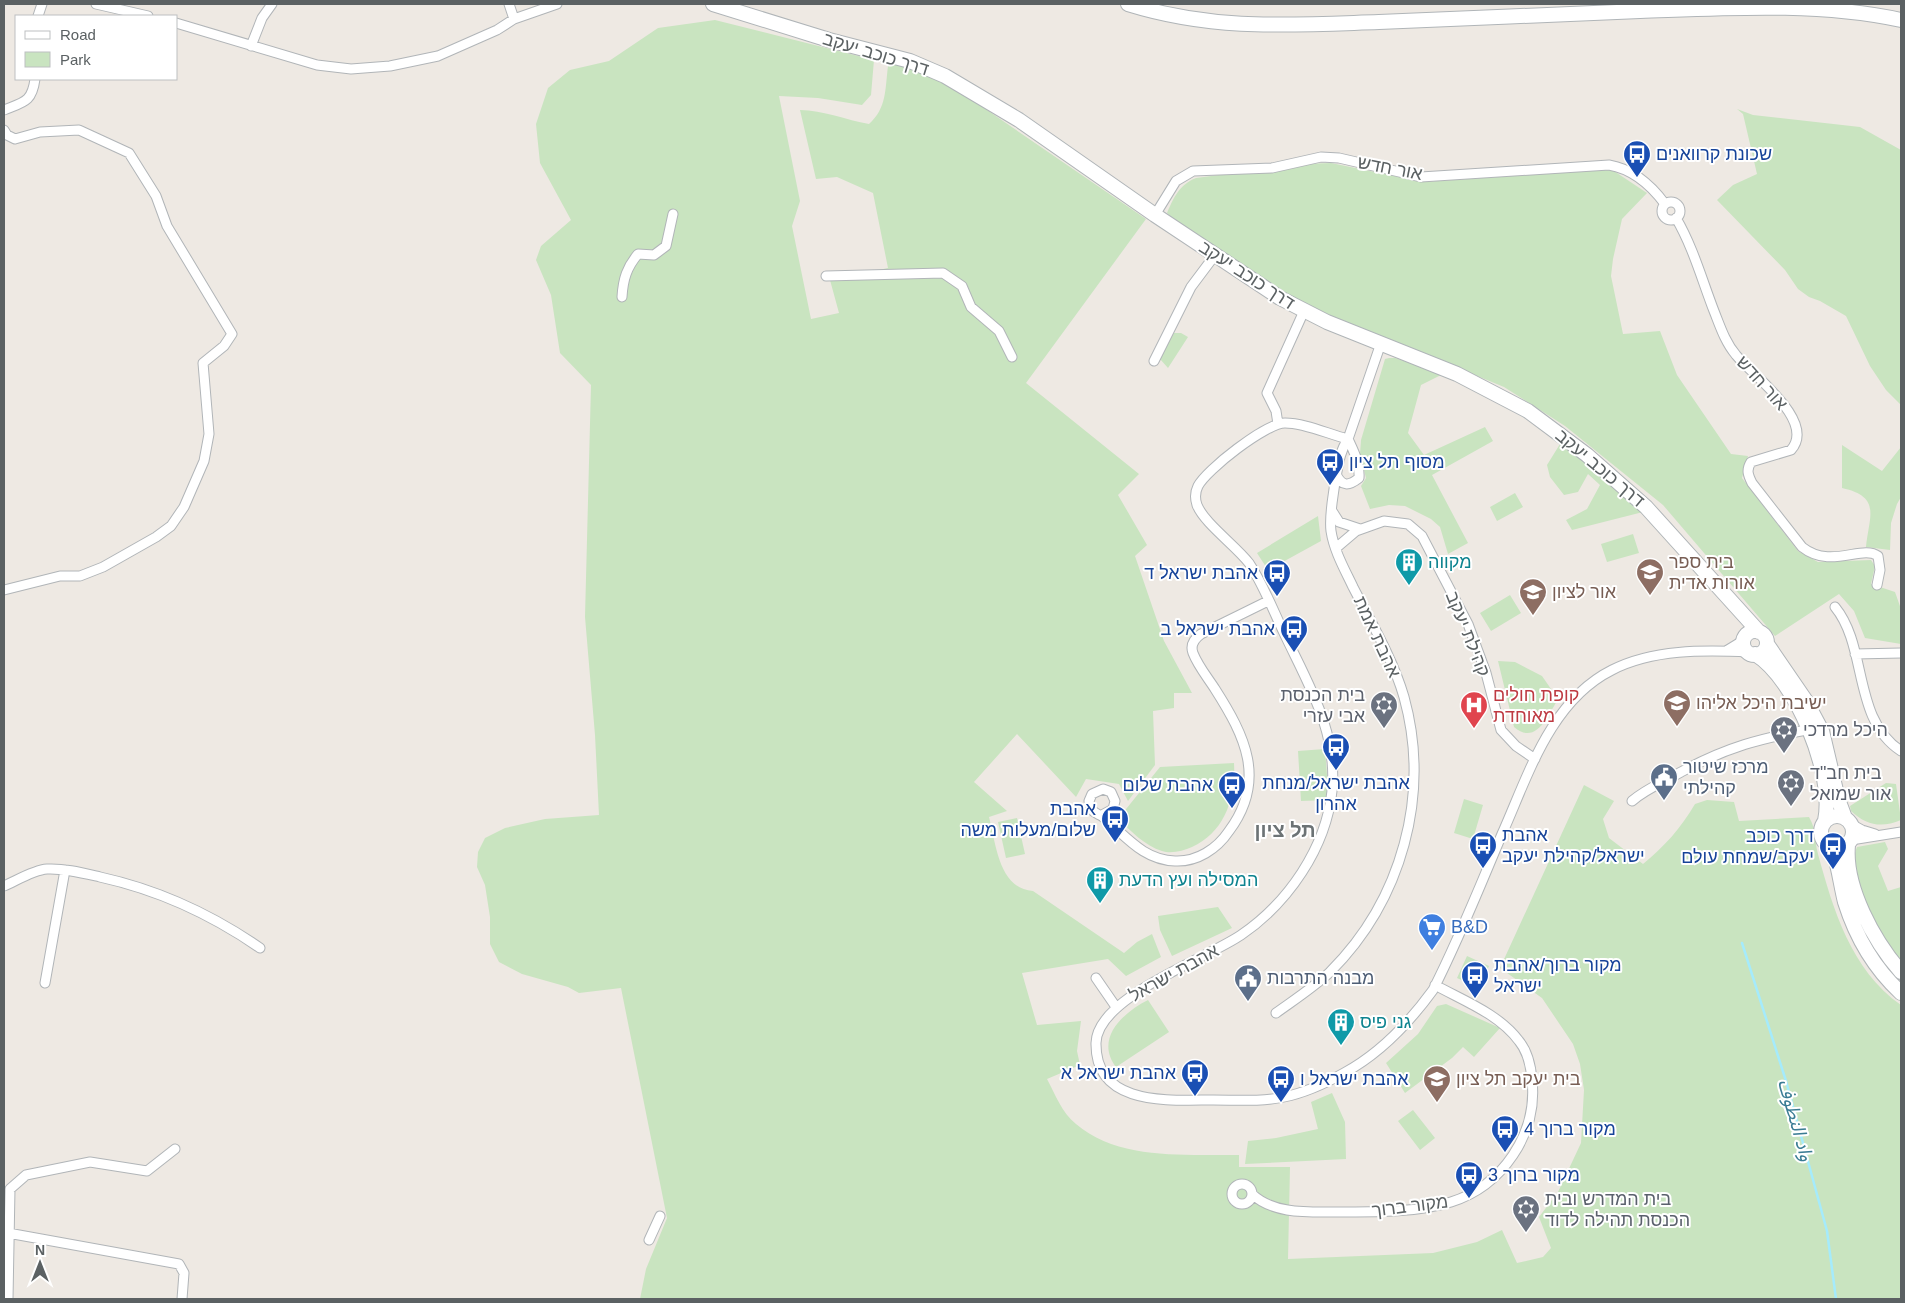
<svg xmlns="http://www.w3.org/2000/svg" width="1905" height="1303" font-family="Helvetica,'Noto Sans Arabic',Heebo,sans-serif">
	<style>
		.green { fill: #c9e4c0 }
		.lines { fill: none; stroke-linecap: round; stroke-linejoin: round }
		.stream { stroke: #a5ebfc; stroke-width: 2.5 }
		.street-casing { stroke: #b1b5b8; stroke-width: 11 }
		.secondary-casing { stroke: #b0b5b8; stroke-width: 16 }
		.street { stroke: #fff; stroke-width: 9 }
		.secondary { stroke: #fff; stroke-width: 14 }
		.labels { text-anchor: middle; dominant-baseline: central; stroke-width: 4; stroke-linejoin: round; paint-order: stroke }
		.street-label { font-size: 18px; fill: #5b6163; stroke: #fff }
		.transit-label { font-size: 18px; fill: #164399; stroke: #fff; text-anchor: start }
		.culture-label { font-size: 18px; fill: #0d838f; stroke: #fff; text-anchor: start }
		.education-label { font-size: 18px; fill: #785e54; stroke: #fff; text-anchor: start }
		.worship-label { font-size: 18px; fill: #5b616d; stroke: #fff; text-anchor: start }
		.health-label { font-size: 18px; fill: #be3a42; stroke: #fff; text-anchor: start }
		.service-label { font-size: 18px; fill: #4e5e75; stroke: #fff; text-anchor: start }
		.shop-label { font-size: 18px; fill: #366cbe; stroke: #fff; text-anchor: start }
		.water-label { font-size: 19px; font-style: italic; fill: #3a7c94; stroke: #fff }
		.quarter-label { font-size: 20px; font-weight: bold; fill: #6c7375; stroke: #fff }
	</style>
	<rect width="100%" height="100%" fill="#eee9e3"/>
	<!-- green -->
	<path class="green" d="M715,20L874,60L871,95L862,105L818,98L779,96L800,201L792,226L811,319L839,313L830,280L888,268L873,193L837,177L816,179L800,110C823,110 846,120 869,124C887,108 885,89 888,66L900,62L952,86L1146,219L1026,383L1139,474L1118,495L1147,545L1135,556L1164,641L1192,693H1174V708L1153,711L1155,765L1128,801L1119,784L1086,779L1076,797L1017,734L974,782L1007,811L989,817C996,844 999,889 1033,891L1124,953L1137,942L1152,934L1161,957L1126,976L1108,959L1022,973L1037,1025L1081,1021L1077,1051L1080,1065L1047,1079C1055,1094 1062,1113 1076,1124C1119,1161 1186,1154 1239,1155V1167H1290L1288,1259L1433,1253L1477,1242L1502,1230L1517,1263L1543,1257L1551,1248L1539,1217L1558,1192L1581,1143L1584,1090L1580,1064L1573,1044L1542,998L1500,968L1584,785L1614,801L1603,819L1609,838L1643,864C1664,847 1681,828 1695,804L1707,800L1734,802L1739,821L1809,817C1817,831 1814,839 1818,854C1833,909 1851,970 1901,1005V1299H640L646,1269L667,1218L621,988L579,993L568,987L522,974L499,962L490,944V917L485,885L477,867L478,852L485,838L505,828L545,819L599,815L595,735L585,617L591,385L560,353L551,295L536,260L541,246L571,220L540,163L536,124L548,88L570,70L609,61L658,28Z
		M1737,109L1753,115L1860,127L1901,150V405L1886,390L1870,366L1846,316L1820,301L1809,297L1798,289L1785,270L1717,200L1733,185L1757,174L1743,114Z
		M1331,163L1424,182L1611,169L1647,193L1622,219L1613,259L1611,276L1623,334L1660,331L1677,375L1731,454L1748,456L1742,478L1798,551L1818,562L1871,560L1875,566L1871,584L1895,592L1901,609V644L1865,638L1854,611L1839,594L1775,636L1663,505L1565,426L1504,387L1300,303L1183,228L1167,213C1174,197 1179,185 1196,178L1302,164Z
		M1174,333H1181L1188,337L1168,368L1160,359Z
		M1389,358H1395L1443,374L1421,385L1408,433L1424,455L1485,427L1493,441L1432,475L1468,543L1448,554L1440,527L1431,519L1405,506L1389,505L1370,509L1361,486L1366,478L1360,454L1361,440L1385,359Z
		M1560,444L1584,459L1643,512L1572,530L1566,520L1587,509L1600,485L1588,474L1578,492L1564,495L1550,477L1547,465Z
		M1842,445L1882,471L1901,447V497L1897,504L1891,523L1890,550L1866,547C1869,516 1882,497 1842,488Z
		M1515,493L1523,507L1497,521L1490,507Z
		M1318,516L1321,541L1268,570L1257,553Z
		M1633,534L1639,553L1607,562L1601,544Z
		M1510,595L1521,613L1491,631L1480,613Z
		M1498,661L1515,662L1542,676L1558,699C1548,716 1536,746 1514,727Z
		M1325,749L1329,800L1301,801L1298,751Z
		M1234,763C1236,797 1225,832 1192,847C1183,851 1171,854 1162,851C1145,846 1131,831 1118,819L1160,767Z
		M1886,783L1896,784L1901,820C1882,828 1867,826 1851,811L1850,806Z
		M1464,799L1483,805L1473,839L1454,833Z
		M1017,818L1025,854L1006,858L998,822Z
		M1885,842L1888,849L1878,866L1888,891L1901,887V962C1884,939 1844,876 1857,847Z
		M1218,907L1232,928L1172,956L1160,930L1158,916Z
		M1467,956L1489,966L1479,988L1457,978Z
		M1148,1000L1169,1032L1116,1067C1094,1038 1124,1012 1148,1000Z
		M1446,1004L1500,1028L1474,1057L1463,1047L1452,1058L1405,1093L1386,1063L1418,1034L1437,1006Z
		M1332,1093L1345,1122L1346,1159L1245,1164L1248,1141L1276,1138L1318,1129L1311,1102Z
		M1413,1110L1435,1138L1420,1150L1398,1121Z"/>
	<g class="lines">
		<!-- stream -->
		<path class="stream" d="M1742,943L1786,1081L1827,1231L1836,1299"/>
		<!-- street casing -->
		<g class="street-casing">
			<path id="street" d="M96,4L148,16
				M509,4L514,19
				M38,16L42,4
				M176,23L317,65L351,69L390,66L438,56L497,30L514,19L557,4
				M251,46L262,18L272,4
				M4,110C24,102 32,102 35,79
				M4,130L7,135L15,139L40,132L79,130L129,153L156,196L167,226L232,334L224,346L203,363L209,434L204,461L184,507L171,526L156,537L103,567L80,576H60L4,590
				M1662 211a9 9 0 1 1 18 0a9 9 0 1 1-18 0Z
				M1155,215L1176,181L1193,171L1272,168L1321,157L1339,158L1421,177L1609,165C1632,169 1651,185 1665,204
				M1676,218C1693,247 1702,280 1714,311C1720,326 1725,342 1736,355C1752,375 1817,421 1791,450L1751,462C1746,470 1748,475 1752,483L1802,547C1831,570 1862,544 1878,556L1880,570L1877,585
				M826,276L943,273L962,286L971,307L999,331L1012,357
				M622,297C623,279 627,267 638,254L654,255L666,246L673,214
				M1154,361L1191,287L1215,255
				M1278,424L1276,411L1267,393L1304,311
				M1336,474C1342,487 1349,486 1359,478C1360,463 1354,452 1348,439C1328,434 1305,423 1285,423C1266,423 1206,470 1198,486C1195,492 1195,499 1197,505C1204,523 1236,546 1249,563C1263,584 1273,610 1284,633C1308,684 1338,732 1332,791C1326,848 1288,903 1241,935C1206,959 1097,997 1096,1043C1095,1107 1170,1100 1213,1100C1237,1100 1261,1102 1284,1097C1304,1093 1326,1083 1344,1073C1381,1053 1409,1023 1433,990C1459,939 1480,886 1502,834C1528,776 1550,701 1612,670C1653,649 1703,650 1749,652
				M1332,511L1339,522L1360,529
				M1336,548L1356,531L1384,521L1408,524L1422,536L1468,624L1486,673L1501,730L1516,746L1535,759
				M1835,607C1868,647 1852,719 1901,751
				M1726,651L1744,640
				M1855,654L1901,653
				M1632,801C1647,788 1664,782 1681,772C1727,747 1761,738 1812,729
				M1102,815L1113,809L1115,801L1111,792L1103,789L1092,794L1089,801L1091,809C1095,814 1099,814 1103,817C1126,836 1143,860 1175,861C1197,862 1217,849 1229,831C1267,780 1245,736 1215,689C1208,678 1198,666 1193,653C1190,645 1194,639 1201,634L1268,601
				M1851,824L1862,830L1875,834
				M1851,840L1901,832
				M4,886C16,881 33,870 47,869C64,868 83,873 100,877C159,890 211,914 260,948
				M1096,978L1116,1007
				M45,983L65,870
				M1276,1013C1294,1000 1314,987 1330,972C1402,900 1431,795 1404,697C1393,659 1371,622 1353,587C1345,570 1334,551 1331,531C1329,516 1333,498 1335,482C1338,468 1339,452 1348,439L1381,343
				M1232 1194a10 10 0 1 1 20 0a10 10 0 1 1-20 0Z
				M1252,1194C1273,1214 1307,1212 1335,1212C1370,1212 1417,1213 1451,1202C1502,1186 1538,1134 1532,1080C1531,1067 1528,1052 1519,1041C1499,1014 1464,1001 1435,985
				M8,1233L179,1264L184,1273L182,1299
				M649,1240L660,1216
				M8,1299L10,1189L26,1175L90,1162L147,1171L175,1149"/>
		</g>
		<!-- secondary casing -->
		<g class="secondary-casing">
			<path id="secondary" d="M713,4L829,40L910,61L945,76L1019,120L1155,215L1280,298L1327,322L1457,374L1528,411L1587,455L1646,507L1759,632
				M1128,4C1215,31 1290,25 1379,22C1466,18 1553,15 1640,11C1726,8 1817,2 1901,20
				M1743 643a12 12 0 1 1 24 0a12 12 0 1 1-24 0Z
				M1767,644L1806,701L1822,731L1838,799L1845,818
				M1755,654C1796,679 1835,775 1825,821
				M1821 832a16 16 0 1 1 32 0a16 16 0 1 1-32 0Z
				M1848,845C1844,887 1874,941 1901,972
				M1828,846L1834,853C1839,869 1841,886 1845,902C1856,937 1874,968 1901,993"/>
		</g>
		<!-- street -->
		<use href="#street" class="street"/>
		<!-- secondary -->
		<use href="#secondary" class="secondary"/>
	</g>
	<!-- icons -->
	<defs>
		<g id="bus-pin" transform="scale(1.4375)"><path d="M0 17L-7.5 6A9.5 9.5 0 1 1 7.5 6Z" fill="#1a4fb4" stroke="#fff"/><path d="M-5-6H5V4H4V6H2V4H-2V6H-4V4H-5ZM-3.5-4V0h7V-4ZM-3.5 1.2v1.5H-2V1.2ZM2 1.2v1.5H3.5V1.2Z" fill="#fff"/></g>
		<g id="building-pin" transform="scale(1.4375)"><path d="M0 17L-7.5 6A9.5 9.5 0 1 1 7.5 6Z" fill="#0f9aa8" stroke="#fff"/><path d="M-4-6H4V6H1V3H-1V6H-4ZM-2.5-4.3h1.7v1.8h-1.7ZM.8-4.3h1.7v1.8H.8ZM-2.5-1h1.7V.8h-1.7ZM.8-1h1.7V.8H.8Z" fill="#fff"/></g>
		<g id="school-pin" transform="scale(1.4375)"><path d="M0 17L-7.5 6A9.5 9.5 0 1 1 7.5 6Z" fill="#8d6e63" stroke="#fff"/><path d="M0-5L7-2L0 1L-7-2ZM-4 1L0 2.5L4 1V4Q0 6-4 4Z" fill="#fff"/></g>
		<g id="university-pin" transform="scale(1.4375)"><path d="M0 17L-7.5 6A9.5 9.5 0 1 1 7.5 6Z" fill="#8d6e63" stroke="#fff"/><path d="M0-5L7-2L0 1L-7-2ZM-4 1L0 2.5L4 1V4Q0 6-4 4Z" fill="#fff"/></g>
		<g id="synagogue-pin" transform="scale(1.4375)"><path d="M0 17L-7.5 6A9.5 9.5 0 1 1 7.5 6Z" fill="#6b7280" stroke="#fff"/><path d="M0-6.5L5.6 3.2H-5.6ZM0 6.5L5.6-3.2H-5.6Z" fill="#fff"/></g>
		<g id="hospital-pin" transform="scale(1.4375)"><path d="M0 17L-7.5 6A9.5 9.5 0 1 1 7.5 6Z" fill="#e0444e" stroke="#fff"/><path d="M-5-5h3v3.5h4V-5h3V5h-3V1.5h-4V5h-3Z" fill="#fff"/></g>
		<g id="civic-pin" transform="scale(1.4375)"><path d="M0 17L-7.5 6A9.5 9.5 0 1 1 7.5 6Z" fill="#5c6f8a" stroke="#fff"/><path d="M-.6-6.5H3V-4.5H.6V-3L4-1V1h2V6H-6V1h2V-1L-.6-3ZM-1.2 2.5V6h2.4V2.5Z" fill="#fff"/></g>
		<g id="supermarket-pin" transform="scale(1.4375)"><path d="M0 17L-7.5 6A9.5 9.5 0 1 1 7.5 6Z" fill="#3f7fe0" stroke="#fff"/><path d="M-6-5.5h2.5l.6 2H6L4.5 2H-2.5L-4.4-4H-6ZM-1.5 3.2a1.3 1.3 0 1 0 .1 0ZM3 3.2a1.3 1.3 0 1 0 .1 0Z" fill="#fff"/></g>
	</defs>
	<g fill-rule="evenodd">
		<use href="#bus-pin" x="1637" y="154"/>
		<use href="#bus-pin" x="1330" y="462"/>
		<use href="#building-pin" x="1409" y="562"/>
		<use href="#school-pin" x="1650" y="572"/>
		<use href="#bus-pin" x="1277" y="573"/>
		<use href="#school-pin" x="1533" y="592"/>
		<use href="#bus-pin" x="1294" y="629"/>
		<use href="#university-pin" x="1677" y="703"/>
		<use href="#synagogue-pin" x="1384" y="705"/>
		<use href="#hospital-pin" x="1474" y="705"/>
		<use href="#synagogue-pin" x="1784" y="730"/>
		<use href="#bus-pin" x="1336" y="747"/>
		<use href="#civic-pin" x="1664" y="777"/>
		<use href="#synagogue-pin" x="1791" y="783"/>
		<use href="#bus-pin" x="1232" y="785"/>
		<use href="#bus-pin" x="1115" y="819"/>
		<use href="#bus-pin" x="1483" y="845"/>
		<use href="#bus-pin" x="1833" y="846"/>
		<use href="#building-pin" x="1100" y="880"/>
		<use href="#supermarket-pin" x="1432" y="927"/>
		<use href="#bus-pin" x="1475" y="975"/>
		<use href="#civic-pin" x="1248" y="978"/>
		<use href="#building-pin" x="1341" y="1022"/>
		<use href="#bus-pin" x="1195" y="1073"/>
		<use href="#bus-pin" x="1281" y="1079"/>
		<use href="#school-pin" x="1437" y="1079"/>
		<use href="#bus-pin" x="1505" y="1129"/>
		<use href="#bus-pin" x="1469" y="1175"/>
		<use href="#synagogue-pin" x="1526" y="1209"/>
	</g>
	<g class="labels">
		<!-- street labels -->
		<g class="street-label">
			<text transform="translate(876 54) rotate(17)">דרך כוכב יעקב</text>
			<text transform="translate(1390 168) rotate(11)">אור חדש</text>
			<text transform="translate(1247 275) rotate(33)">דרך כוכב יעקב</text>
			<text transform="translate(1762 383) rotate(48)">אור חדש</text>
			<text transform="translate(1600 468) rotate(40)">דרך כוכב יעקב</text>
			<text transform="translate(1468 634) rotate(68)">קהילת יעקב</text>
			<text transform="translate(1377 637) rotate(65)">אהבת אמת</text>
			<text transform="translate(1174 973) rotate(-29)">אהבת ישראל</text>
			<text transform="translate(1410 1206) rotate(-7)">מקור ברוך</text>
		</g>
		<!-- transit labels -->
		<g class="transit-label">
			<text x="1656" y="154">שכונת קרוואנים</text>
			<text x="1349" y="462">מסוף תל ציון</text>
			<text x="1258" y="573" text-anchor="end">אהבת ישראל ד</text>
			<text x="1275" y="629" text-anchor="end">אהבת ישראל ב</text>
			<text x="1336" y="783" text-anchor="middle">אהבת ישראל/מנחת<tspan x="1336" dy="21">אהרון</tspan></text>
			<text x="1213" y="785" text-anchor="end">אהבת שלום</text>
			<text x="1096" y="809" text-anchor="end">אהבת<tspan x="1096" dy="21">שלום/מעלות משה</tspan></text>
			<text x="1502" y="835">אהבת<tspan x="1502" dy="21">ישראל/קהילת יעקב</tspan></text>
			<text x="1814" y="836" text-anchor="end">דרך כוכב<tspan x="1814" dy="21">יעקב/שמחת עולם</tspan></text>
			<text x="1494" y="965">מקור ברוך/אהבת<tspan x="1494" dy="21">ישראל</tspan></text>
			<text x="1176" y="1073" text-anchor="end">אהבת ישראל א</text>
			<text x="1300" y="1079">אהבת ישראל ו</text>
			<text x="1524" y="1129">מקור ברוך 4</text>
			<text x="1488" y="1175">מקור ברוך 3</text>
		</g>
		<!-- culture labels -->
		<g class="culture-label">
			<text x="1428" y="562">מקווה</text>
			<text x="1119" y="880">המסילה ועץ הדעת</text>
			<text x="1360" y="1022">גני פיס</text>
		</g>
		<!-- education labels -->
		<g class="education-label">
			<text x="1669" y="562">בית ספר<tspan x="1669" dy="21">אורות אדית</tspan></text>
			<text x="1552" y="592">אור לציון</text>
			<text x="1696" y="703">ישיבת היכל אליהו</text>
			<text x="1456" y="1079">בית יעקב תל ציון</text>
		</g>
		<!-- worship labels -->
		<g class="worship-label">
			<text x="1365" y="695" text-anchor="end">בית הכנסת<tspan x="1365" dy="21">אבי עזרי</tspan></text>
			<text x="1803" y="730">היכל מרדכי</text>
			<text x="1810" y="773">בית חב"ד<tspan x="1810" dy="21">אור שמואל</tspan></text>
			<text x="1545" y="1199">בית המדרש ובית<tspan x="1545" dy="21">הכנסת תהילה לדוד</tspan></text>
		</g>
		<!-- health labels -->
		<g class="health-label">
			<text x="1493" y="695">קופת חולים<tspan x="1493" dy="21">מאוחדת</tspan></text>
		</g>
		<!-- service labels -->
		<g class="service-label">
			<text x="1683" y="767">מרכז שיטור<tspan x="1683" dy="21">קהילתי</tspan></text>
			<text x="1267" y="978">מבנה התרבות</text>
		</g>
		<!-- shop labels -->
		<g class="shop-label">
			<text x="1451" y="927">B&amp;D</text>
		</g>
		<!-- water labels -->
		<g class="water-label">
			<text transform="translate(1796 1120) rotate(74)">واد النطوف</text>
		</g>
		<!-- quarter labels -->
		<g class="quarter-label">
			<text x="1285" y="830">תל ציון</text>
		</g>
	</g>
	<!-- border -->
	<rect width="1905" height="1303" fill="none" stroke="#5b6163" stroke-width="10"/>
	<!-- legend -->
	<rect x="15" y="15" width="162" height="65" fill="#ffffff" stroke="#bdc0c1"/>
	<rect x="25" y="31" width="25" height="8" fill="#ffffff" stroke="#bdc0c1"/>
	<text x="60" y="40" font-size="15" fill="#5b6163">Road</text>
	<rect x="25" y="52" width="25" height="15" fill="#c9e4c0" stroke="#bdc0c1"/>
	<text x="60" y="65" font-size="15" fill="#5b6163">Park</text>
	<!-- north arrow -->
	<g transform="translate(40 1263)" stroke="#ffffff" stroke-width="4" paint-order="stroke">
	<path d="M0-4L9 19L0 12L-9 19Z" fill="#5b6163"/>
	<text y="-8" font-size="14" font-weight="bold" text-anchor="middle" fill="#5b6163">N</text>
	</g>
</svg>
